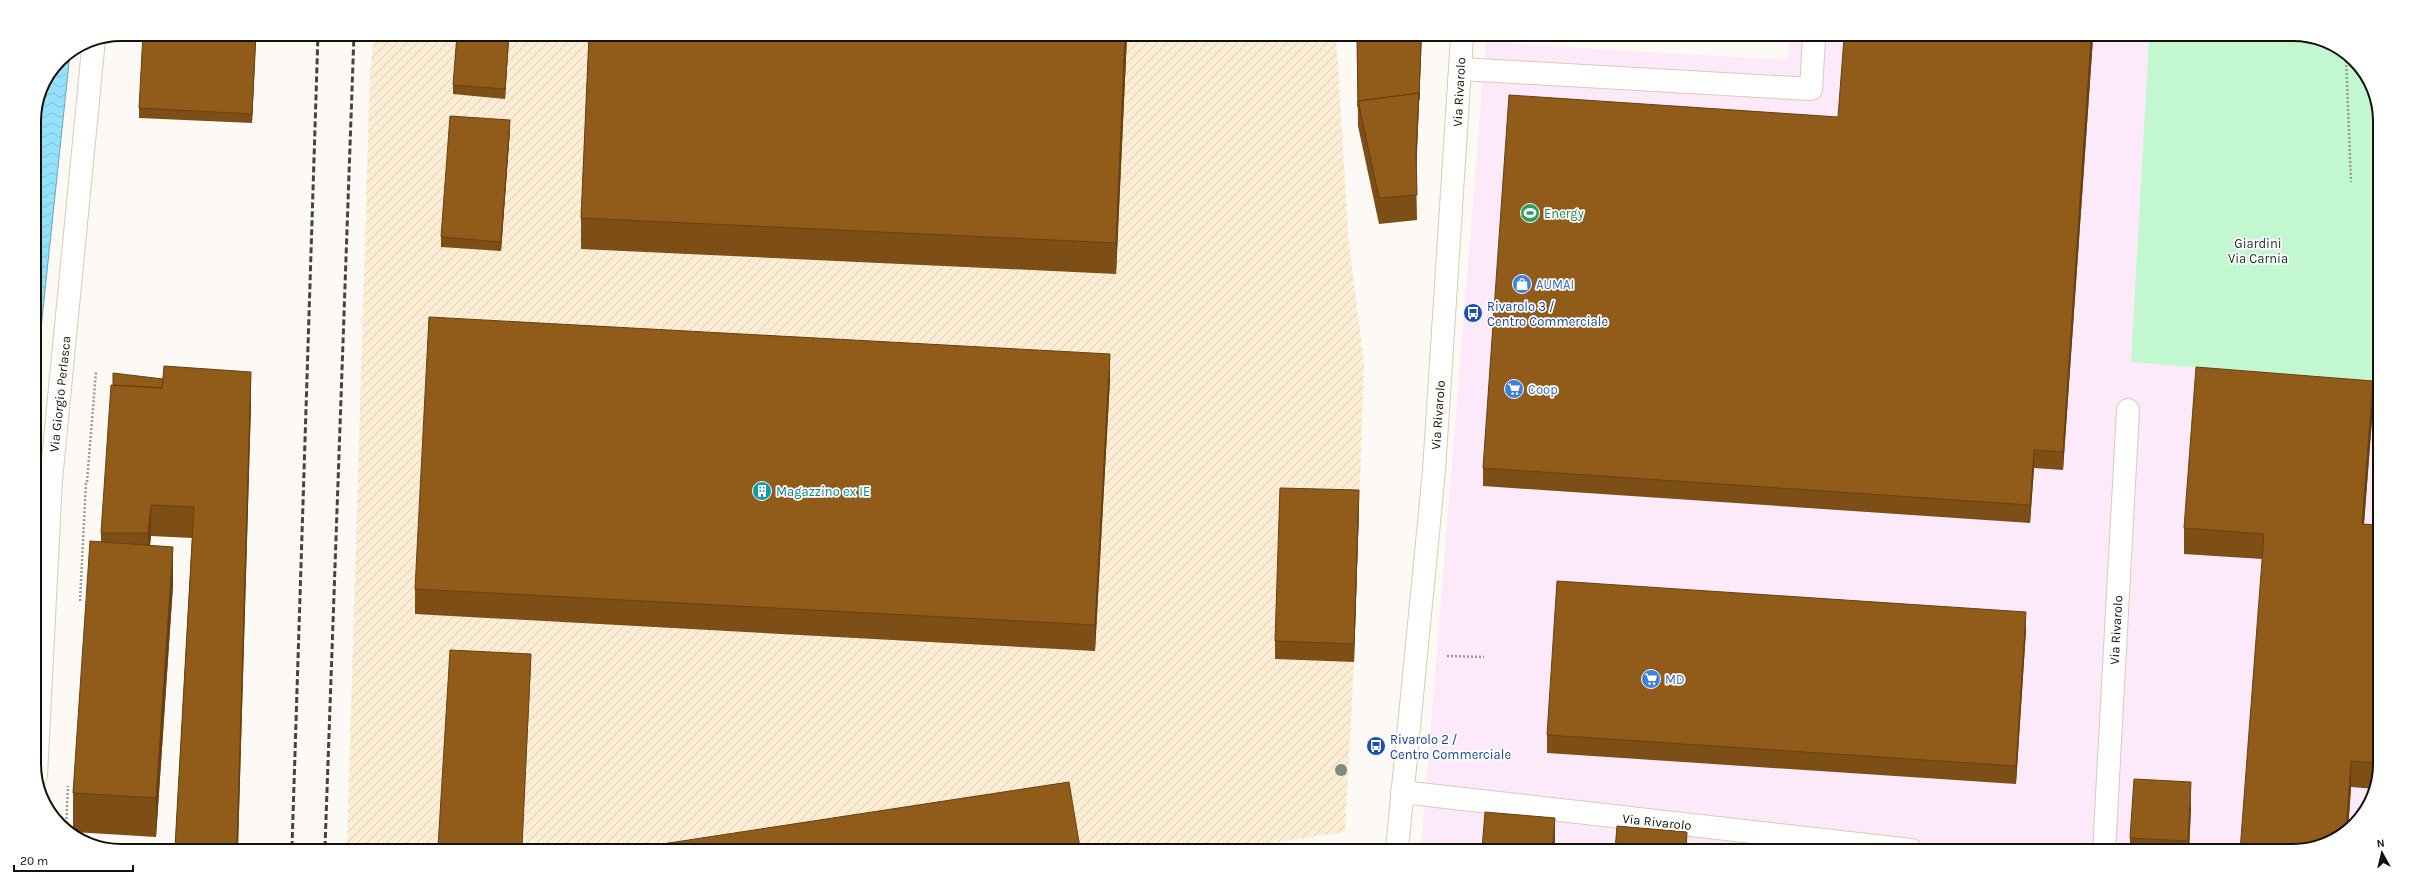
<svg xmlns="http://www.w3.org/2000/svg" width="2414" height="885" font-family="Karla,sans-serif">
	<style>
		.commercial { fill: #fce9fa }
		.industrial { fill: url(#industrial-furrows) }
		.park { fill: #c3f7cf }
		.water { fill: url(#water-waves); stroke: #6ea2b2 }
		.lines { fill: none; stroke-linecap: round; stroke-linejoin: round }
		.minor-casing { stroke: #dbcbb4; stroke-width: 24 }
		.major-casing { stroke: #dbcbb4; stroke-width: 24 }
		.path { stroke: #9e9993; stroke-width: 2.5; stroke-dasharray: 2 2; stroke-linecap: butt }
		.minor { stroke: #fff; stroke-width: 22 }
		.major { stroke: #fff; stroke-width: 22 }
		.rail { stroke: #48433c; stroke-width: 3; stroke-dasharray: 6 3; stroke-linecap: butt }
		.tree { fill: #7c8b7d }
		.wall { fill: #7d4e16 }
		.shaded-wall { fill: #664012 }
		.building { fill: #915b1a; stroke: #664012 }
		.labels { text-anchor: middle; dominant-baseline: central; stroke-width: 3.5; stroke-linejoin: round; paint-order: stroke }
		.street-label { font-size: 13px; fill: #151008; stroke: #fff }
		.leisure-label { font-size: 13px; fill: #27864d; stroke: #fff; text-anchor: start }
		.park-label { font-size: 13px; fill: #12311b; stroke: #fff }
		.shop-label { font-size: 13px; fill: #366cbe; stroke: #fff; text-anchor: start }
		.transit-label { font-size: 13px; fill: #164399; stroke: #fff; text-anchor: start }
		.culture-label { font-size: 13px; fill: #0d838f; stroke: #fff; text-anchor: start }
		.rim { fill: none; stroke: #151008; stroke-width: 2 }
	</style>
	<defs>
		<pattern id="industrial-furrows" width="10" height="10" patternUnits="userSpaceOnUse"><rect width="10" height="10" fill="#fdedd5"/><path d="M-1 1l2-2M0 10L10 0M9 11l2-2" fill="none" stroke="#d8cab5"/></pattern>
		<pattern id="water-waves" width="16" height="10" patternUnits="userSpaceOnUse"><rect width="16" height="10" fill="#94e1fb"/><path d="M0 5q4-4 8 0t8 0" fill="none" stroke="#7fc0d6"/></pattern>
	</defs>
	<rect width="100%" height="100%" fill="#fdf9f5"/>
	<!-- commercial -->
	<path class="commercial" d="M1789,37L2149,38L2131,362L2378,383L2375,792L2346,833L2293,851L1421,849L1486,40L1528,45L1788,60Z"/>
	<!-- industrial -->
	<path class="industrial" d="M374,35L1336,37L1349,245L1364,363L1354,662L1345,832L1228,849L347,847L370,73Z"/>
	<!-- park -->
	<path class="park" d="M2149,38L2321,39L2362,68L2380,115L2378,383L2131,362Z"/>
	<!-- water -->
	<path class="water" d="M70,53L34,395V116C40,91 48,67 70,53Z"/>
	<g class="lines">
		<!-- minor casing -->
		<g class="minor-casing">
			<path id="minor" d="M1461,69L1811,89L1814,38
				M1402,792L1911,850
				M2104,851L2128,410"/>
		</g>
		<!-- major casing -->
		<g class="major-casing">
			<path id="major" d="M36,775L51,480L94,39
				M1397,849L1434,471L1462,37"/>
		</g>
		<!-- path -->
		<path class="path" d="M2249,38L2324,41
			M2346,57L2351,182
			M87,482L96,371
			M80,601L86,482
			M1447,656L1484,657
			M66,827L68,786"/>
		<!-- minor -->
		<use href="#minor" class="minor"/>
		<!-- major -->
		<use href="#major" class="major"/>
		<!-- rail -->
		<path class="rail" d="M292,847L318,34
			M325,847L354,34"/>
	</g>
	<!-- trees -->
	<circle class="tree" cx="1341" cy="770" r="6"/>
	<!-- wall -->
	<path class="wall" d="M256,34L252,123L139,118V108Z
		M457,35H509L505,99L453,94V85Z
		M589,35L1127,36L1116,274L581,249V218Z
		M1357,37H1422L1416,168L1417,220L1379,224L1358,126Z
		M2093,38L2063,470L2034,468L2030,523L1483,486V468Z
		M510,130L501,251L441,247V237Z
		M1110,379L1095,651L415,614V589Z
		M251,404L238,847H175L192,538L151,536L150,545L173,585L156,837L73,832V793L101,542V533Z
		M2373,406L2364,524L2377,525L2375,789L2351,787L2348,830L2346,833L2262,559L2184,554V528Z
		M1359,508L1354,662L1275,659V641Z
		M2026,630L2016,784L1547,753V735Z
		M2191,807L2189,851H2130V838Z"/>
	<!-- shaded-wall -->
	<path class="shaded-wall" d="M256,34L252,123V114Z
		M509,35L505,99V89Z
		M1125,36H1127L1116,274V243Z
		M1421,37V52L1416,179V153Z
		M2091,38H2093L2063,470V452Z
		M510,120V130L501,251V242Z
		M1110,354V379L1095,651V625Z
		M251,372V404L238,847H237Z
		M2373,381V406L2362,549V524Z
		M2034,450V468L2030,523V505Z
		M1359,490V508L1354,662V644Z
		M151,505V536L148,564V533Z
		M173,547V585L156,837V798Z
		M2026,612V630L2016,784V766Z
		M531,654V663L522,847Z
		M2351,761V787L2348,830L2346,833Z
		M2191,782V807L2189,851H2188Z
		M1555,818V849H1552Z
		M1687,832V850H1686Z"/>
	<!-- building -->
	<path class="building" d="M143,34H256L252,114L139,108Z
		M457,35H509L505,89L453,85Z
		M589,35L1125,36L1116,243L581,218Z
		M1389,37H1421L1419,100V93L1358,101V107L1357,39Z
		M1844,38H2091L2063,452L2034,450L2030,505L1483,468L1509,95L1838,117Z
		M1419,93L1416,153L1417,195L1379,198L1358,101Z
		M450,116L510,120L501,242L441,237Z
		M429,317L1110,354L1095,625L415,589Z
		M164,366L251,372L237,847H175L194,507L151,505L148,533H101L111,385L162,388Z
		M2196,367L2373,381L2362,524L2377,525L2376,763L2351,761L2346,833L2293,851H2240L2264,534L2184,528Z
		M113,373L163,379L162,388L113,385Z
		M1280,488L1359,490L1354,644L1275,641Z
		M90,541L173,547L156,798L73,793Z
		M1557,581L2026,612L2016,766L1547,735Z
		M450,650L531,654L522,847H438Z
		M2134,779L2191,782L2188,841L2130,838Z
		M1069,782L1080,848H636Z
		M1485,812L1555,818L1552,849H1482Z
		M1617,826L1687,832L1686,850H1615Z"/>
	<!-- icons -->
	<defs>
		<g id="stadium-disc" transform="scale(1)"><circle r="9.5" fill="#2e9e5b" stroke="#fff"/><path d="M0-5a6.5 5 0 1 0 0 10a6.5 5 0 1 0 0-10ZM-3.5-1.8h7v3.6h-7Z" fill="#fff"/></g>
		<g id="shop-disc" transform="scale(1)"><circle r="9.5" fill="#3f7fe0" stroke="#fff"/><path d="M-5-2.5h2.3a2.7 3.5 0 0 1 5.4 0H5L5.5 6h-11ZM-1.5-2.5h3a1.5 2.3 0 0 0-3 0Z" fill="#fff"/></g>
		<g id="bus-disc" transform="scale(1)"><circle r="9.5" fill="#1a4fb4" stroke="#fff"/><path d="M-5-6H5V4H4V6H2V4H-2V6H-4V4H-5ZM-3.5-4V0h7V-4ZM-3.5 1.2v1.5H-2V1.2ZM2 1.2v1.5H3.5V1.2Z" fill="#fff"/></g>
		<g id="supermarket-disc" transform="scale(1)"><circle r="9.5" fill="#3f7fe0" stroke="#fff"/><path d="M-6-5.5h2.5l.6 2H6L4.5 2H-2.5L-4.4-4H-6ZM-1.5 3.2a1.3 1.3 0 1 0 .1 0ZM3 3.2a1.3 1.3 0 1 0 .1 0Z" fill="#fff"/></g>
		<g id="building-disc" transform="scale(1)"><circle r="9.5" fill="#0f9aa8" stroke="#fff"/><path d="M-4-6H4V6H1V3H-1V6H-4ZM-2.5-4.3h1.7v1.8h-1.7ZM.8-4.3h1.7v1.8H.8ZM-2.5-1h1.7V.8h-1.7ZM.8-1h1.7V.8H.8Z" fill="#fff"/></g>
	</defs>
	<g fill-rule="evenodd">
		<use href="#stadium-disc" x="1530" y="213"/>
		<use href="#shop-disc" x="1522" y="284"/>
		<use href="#bus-disc" x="1473" y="313"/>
		<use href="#supermarket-disc" x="1514" y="389"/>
		<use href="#building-disc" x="762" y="491"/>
		<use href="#supermarket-disc" x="1651" y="679"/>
		<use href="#bus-disc" x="1376" y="746"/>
	</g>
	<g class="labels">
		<!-- street labels -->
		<g class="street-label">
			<text transform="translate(1459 92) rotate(-87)">Via Rivarolo</text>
			<text transform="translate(60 394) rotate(-84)">Via Giorgio Perlasca</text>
			<text transform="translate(1438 415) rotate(-86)">Via Rivarolo</text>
			<text transform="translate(2116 630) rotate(-87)">Via Rivarolo</text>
			<text transform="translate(1657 822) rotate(6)">Via Rivarolo</text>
		</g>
		<!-- leisure labels -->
		<g class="leisure-label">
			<text x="1544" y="213">Energy</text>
		</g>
		<!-- park labels -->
		<g class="park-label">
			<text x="2258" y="243">Giardini<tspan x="2258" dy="15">Via Carnia</tspan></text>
		</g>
		<!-- shop labels -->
		<g class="shop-label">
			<text x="1536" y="284">AUMAI</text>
			<text x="1528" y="389">Coop</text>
			<text x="1665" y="679">MD</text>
		</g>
		<!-- transit labels -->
		<g class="transit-label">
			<text x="1487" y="306">Rivarolo 3 /<tspan x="1487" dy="15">Centro Commerciale</tspan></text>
			<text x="1390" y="739">Rivarolo 2 /<tspan x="1390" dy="15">Centro Commerciale</tspan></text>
		</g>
		<!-- culture labels -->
		<g class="culture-label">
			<text x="776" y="491">Magazzino ex IE</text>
		</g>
	</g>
	<!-- crop -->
	<path d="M0 0H2414V885H0ZM121 41H2293A80 80 0 0 1 2373 121V764A80 80 0 0 1 2293 844H121A80 80 0 0 1 41 764V121A80 80 0 0 1 121 41Z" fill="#fff" fill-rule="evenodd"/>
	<path class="rim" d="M121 41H2293A80 80 0 0 1 2373 121V764A80 80 0 0 1 2293 844H121A80 80 0 0 1 41 764V121A80 80 0 0 1 121 41Z"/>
	<!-- north arrow -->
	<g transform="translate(2382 853) rotate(352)" stroke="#ffffff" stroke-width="3" paint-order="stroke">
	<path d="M0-3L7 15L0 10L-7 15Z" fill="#151008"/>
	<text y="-6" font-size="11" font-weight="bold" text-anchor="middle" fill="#151008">N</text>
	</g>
	<!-- scale -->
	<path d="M14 865v6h119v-6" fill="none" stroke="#151008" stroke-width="2"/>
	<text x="20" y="865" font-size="12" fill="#151008" stroke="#ffffff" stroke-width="3" paint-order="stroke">20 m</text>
</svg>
